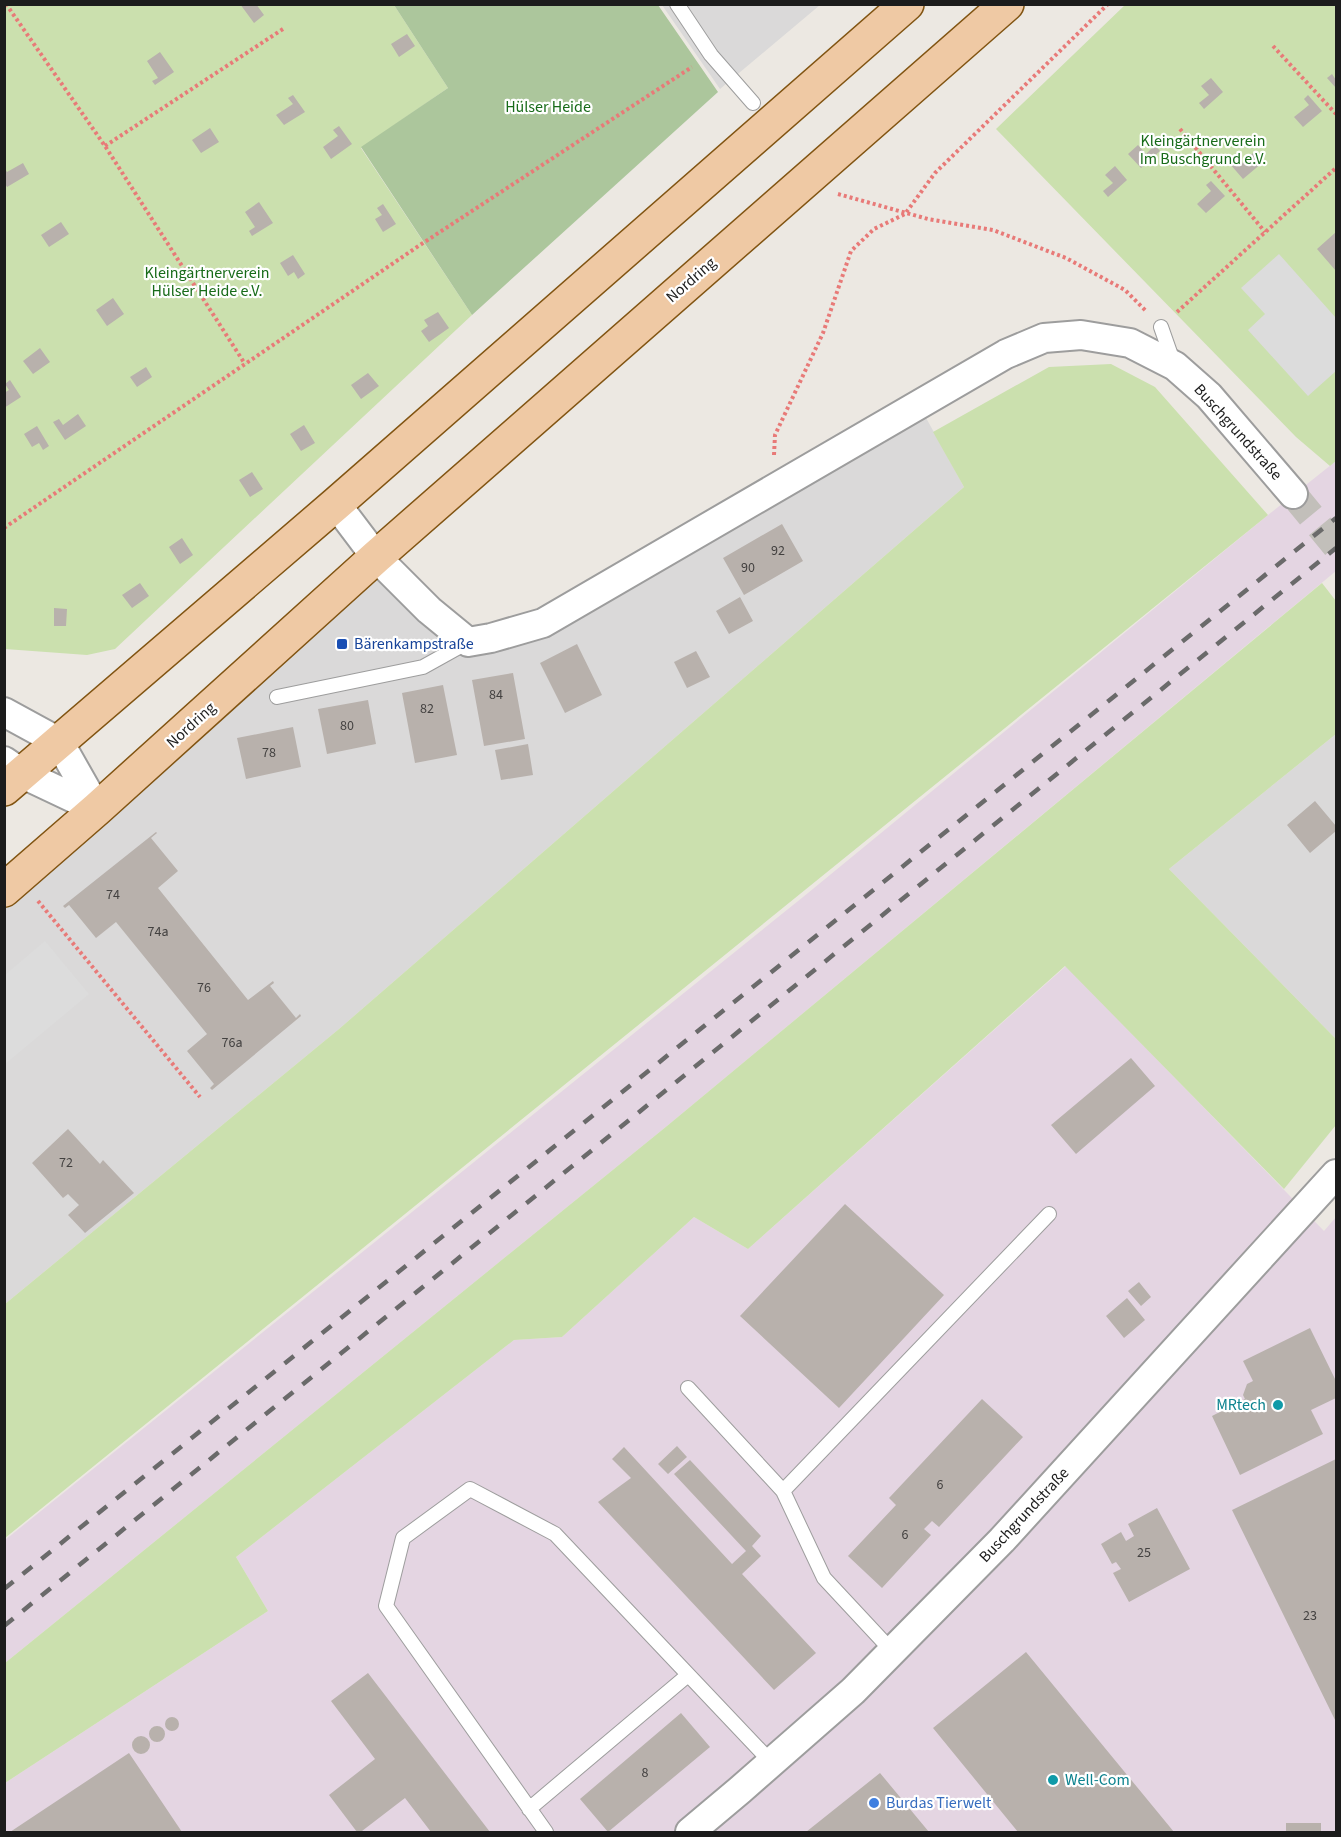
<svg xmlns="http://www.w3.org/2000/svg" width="1341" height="1837" font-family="'Source Sans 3',sans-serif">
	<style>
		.residential { fill: #dad9d9 }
		.industrial { fill: #e4d5e2 }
		.grass { fill: #cbe0ae }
		.forest { fill: #acc69c }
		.parking { fill: #dcdcdc }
		.building { fill: #b8b1ac }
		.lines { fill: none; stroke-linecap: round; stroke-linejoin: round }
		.street-tunnel { stroke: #c2bfba; stroke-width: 28; stroke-dasharray: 28 14; stroke-linecap: butt }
		.lane-casing { stroke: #9d9d9d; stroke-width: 16 }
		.street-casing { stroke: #9d9d9d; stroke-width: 32 }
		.primary-casing { stroke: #815412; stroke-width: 36 }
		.path { stroke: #e87a78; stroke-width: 4; stroke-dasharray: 3 3; stroke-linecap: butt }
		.lane { stroke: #fff; stroke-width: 14 }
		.street { stroke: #fff; stroke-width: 28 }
		.primary { stroke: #efc9a4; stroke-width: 33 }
		.rail { stroke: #6a6a6a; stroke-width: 4.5; stroke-dasharray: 12 12; stroke-linecap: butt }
		.transit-dot { fill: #1a4fb4; stroke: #fff; stroke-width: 2 }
		.culture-dot { fill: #0f9aa8; stroke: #fff; stroke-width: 2 }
		.shop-dot { fill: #3f7fe0; stroke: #fff; stroke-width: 2 }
		.labels { text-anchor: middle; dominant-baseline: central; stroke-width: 4.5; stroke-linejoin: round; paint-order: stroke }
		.number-label { font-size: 14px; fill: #434140 }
		.park-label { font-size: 16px; fill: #186b19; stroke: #fff }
		.street-label { font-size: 16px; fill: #1c1c1c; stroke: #fff }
		.transit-label { font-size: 16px; fill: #164399; stroke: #fff; text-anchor: start }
		.culture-label { font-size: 16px; fill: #0d838f; stroke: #fff; text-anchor: end }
		.shop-label { font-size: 16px; fill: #366cbe; stroke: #fff; text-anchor: start }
	</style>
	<rect width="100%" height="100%" fill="#ece8e2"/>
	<!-- residential -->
	<path class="residential" d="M662,5H820L720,89Z
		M919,405L964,487L339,1029L5,1304L4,891L376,557L429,610L491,638Z
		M1336,734V1039L1169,869Z"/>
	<!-- industrial -->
	<path class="industrial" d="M1336,461V571L667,1126L5,1663V1540L808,893L1268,515Z
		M1066,966L1324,1231L1336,1217V1832H5V1783L268,1611L236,1557L514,1340L562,1337L694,1217L748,1249Z"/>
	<!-- grass -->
	<path class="grass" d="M4,5H394L448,88L361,148L472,315L115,649L87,655L5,649Z
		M1125,5H1336V461L1330,466L1296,437L996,129Z
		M1111,364L1155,387L1268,515L5,1538V1304L339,1029L964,487L933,432L1049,367Z
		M1322,583L1336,601V734L1169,869L1336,1039V1125L1284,1189L1065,966L748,1249L694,1217L562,1337L514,1340L236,1557L268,1611L5,1783V1663L667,1126Z"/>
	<!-- forest -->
	<path class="forest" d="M394,5H658L718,92L472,315L361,147L448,88Z"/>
	<!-- parking -->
	<path class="parking" d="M1279,254L1336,318V371L1308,396L1248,330L1265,314L1241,288Z
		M45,941L89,994L5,1064V975Z"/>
	<!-- building -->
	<path class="building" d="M240,4H256L264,15L254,23Z
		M407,34L415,46L399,57L391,44Z
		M160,52L174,72L155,85L152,81L158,78L147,61Z
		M1332,74L1336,80V88L1327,78Z
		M1211,78L1223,92L1204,109L1199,103L1209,95L1201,86Z
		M293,95L305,112L284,125L276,115L293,104L288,98Z
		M1308,95L1322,111L1303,127L1294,117L1309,105L1304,99Z
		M339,126L352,144L331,159L323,147L338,136L333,130Z
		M210,128L219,142L201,153L192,140Z
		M1138,145L1146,154L1155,145L1160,151L1141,168L1128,154Z
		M1253,153L1262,163L1243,179L1230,164L1234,160L1239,166Z
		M23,163L29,174L7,187L4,182V168L7,172Z
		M1115,166L1127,180L1108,197L1103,191L1113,183L1105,175Z
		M1211,181L1225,196L1206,213L1197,204L1211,191L1206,185Z
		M259,202L273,223L252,236L249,231L255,227L245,212Z
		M383,204L396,224L383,232L375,219L382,215L377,208Z
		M61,222L69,234L49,247L41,235Z
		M1336,232V271L1317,249Z
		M293,255L305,274L298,279L294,272L288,276L280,263Z
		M113,298L124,314L107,326L96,310Z
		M438,312L449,328L429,342L421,331L428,326L424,320Z
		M40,348L50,362L33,374L23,361Z
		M146,367L152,377L137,387L130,377Z
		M368,373L379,386L361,399L351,385Z
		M10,380L21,397L4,408V393L9,390L5,384Z
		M78,414L86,426L65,440L53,422L59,419L63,425Z
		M304,425L315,443L301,451L290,434Z
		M37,426L49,446L43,450L39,443L32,447L24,434Z
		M252,472L263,489L250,497L239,480Z
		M782,524L803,561L744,595L723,558Z
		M182,538L193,555L180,564L169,547Z
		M140,583L149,596L132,608L122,595Z
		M740,597L753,621L729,634L716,611Z
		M54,608L67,609L66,626H54Z
		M577,644L602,695L565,713L540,663Z
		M696,651L710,677L687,688L674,662Z
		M513,673L525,739L484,746L472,680Z
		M443,685L457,755L415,763L402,693Z
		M368,700L376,744L327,754L318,709Z
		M293,727L301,767L246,779L237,738Z
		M528,744L533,775L501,780L495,750Z
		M1315,801L1336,826V831L1310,853L1287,825Z
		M156,832L157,833L151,838L178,871L158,888L248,1000L273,981L274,983L270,986L296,1018L300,1014L301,1016L212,1090L210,1088L214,1084L187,1051L207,1034L116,922L96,938L69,905L65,908L63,906Z
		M1131,1058L1155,1086L1076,1154L1051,1125Z
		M68,1129L100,1164L103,1160L134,1193L85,1233L68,1215L79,1205L68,1194L63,1198L32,1163Z
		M845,1204L944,1295L839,1408L740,1316Z
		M1139,1282L1151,1297L1141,1306L1128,1291Z
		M1127,1298L1145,1320L1124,1338L1106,1316Z
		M1310,1328L1336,1381V1398L1311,1410L1323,1434L1240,1475L1212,1416L1245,1399L1243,1395L1247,1384L1253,1381L1243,1361Z
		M982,1399L1023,1437L939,1527L932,1521L924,1529L931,1535L882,1588L848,1556L896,1505L889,1498Z
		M677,1446L687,1457L668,1474L658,1464Z
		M624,1447L732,1564L746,1551L674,1474L690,1460L761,1536L752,1546L761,1556L742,1574L816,1653L774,1690L598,1502L631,1478L612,1459Z
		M1336,1459V1722L1232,1510Z
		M1157,1508L1190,1569L1129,1602L1113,1573L1121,1569L1116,1562L1112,1564L1101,1544L1121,1532L1126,1541L1134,1536L1128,1524Z
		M1026,1652L1174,1832H1018L933,1728Z
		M368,1673L490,1832H431L405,1798L362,1831L363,1832H357L329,1795L375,1759L331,1701Z
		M681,1713L710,1747L608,1832L580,1799Z
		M165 1724a7 7 0 1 1 14 0a7 7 0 1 1-14 0Z
		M149 1734a8 8 0 1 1 16 0a8 8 0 1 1-16 0Z
		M132 1745a9 9 0 1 1 18 0a9 9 0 1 1-18 0Z
		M129,1753L182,1832H10Z
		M880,1773L929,1832H806Z
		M1286,1823H1321V1832H1286Z"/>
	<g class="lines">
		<!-- street-tunnel -->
		<path class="street-tunnel" d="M1293,494L1336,546"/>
		<!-- lane casing -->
		<g class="lane-casing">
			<path id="lane" d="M677,4L711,55L753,103
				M1161,327L1174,364
				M277,697L423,667L468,642
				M688,1388L783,1491
				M892,1651L824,1578L783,1491L1049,1214
				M529,1809L688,1675
				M546,1832L386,1606L403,1538L470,1489L555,1534L771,1762"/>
		</g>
		<!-- street casing -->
		<g class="street-casing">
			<path id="street" d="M336,504L376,557L429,610L468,642L491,638L543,623L1006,354L1044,338L1081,335L1130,343L1175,366L1209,396L1293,494
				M4,712L59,742L97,809
				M4,761L23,774L97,809
				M690,1832L740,1790L853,1691L1002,1540L1336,1174"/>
		</g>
		<!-- primary casing -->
		<g class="primary-casing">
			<path id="primary" d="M4,789L336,504L907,4
				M4,890L97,809L376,557L1007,4"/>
		</g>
		<!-- path -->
		<path class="path" d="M6,4L105,146L245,364
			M1273,46L1336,114
			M1180,129L1265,232
			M105,146L283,29
			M838,194L928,219L993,230L1066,258L1125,290L1146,311
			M1177,312L1336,168
			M774,455L775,435L823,333L851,251L874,229L905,214L935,173L1108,4
			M4,528L420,245L692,67
			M38,901L200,1097"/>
		<!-- lane -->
		<use href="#lane" class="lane"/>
		<!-- street -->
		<use href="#street" class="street"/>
		<!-- primary -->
		<use href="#primary" class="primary"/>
		<!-- rail -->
		<path class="rail" d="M4,1589L1336,518
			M4,1626L1336,548"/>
	</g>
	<!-- markers -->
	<rect class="transit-dot" x="336" y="638" width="12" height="12" rx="3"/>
	<g class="culture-dot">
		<circle cx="1278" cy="1405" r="6"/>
		<circle cx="1053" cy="1780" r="6"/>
	</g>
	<circle class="shop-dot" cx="874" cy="1803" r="6"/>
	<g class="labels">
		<!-- number labels -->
		<g class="number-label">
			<text x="778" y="551">92</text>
			<text x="748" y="568">90</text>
			<text x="496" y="695">84</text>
			<text x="427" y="709">82</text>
			<text x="347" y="726">80</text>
			<text x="269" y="753">78</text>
			<text x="113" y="895">74</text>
			<text x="158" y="932">74a</text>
			<text x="204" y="988">76</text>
			<text x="232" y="1043">76a</text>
			<text x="66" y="1163">72</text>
			<text x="940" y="1485">6</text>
			<text x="905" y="1535">6</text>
			<text x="1144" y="1553">25</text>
			<text x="1310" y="1616">23</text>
			<text x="645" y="1773">8</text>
		</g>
		<!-- park labels -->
		<g class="park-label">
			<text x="548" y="107">Hülser Heide</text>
			<text x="1203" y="141">Kleingärtnerverein<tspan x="1203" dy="18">Im Buschgrund e.V.</tspan></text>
			<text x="207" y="273">Kleingärtnerverein<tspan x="207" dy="18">Hülser Heide e.V.</tspan></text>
		</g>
		<!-- street labels -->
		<g class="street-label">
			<text transform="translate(691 280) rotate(-41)">Nordring</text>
			<text transform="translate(1238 432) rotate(48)">Buschgrundstraße</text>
			<text transform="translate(191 725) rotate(-42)">Nordring</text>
			<text transform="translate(1024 1515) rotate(-47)">Buschgrundstraße</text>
		</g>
		<!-- transit labels -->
		<g class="transit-label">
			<text x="354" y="644">Bärenkampstraße</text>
		</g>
		<!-- culture labels -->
		<g class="culture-label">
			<text x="1266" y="1405">MRtech</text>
			<text x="1065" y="1780" text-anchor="start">Well-Com</text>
		</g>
		<!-- shop labels -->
		<g class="shop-label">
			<text x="886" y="1803">Burdas Tierwelt</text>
		</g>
	</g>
	<!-- border -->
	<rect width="1341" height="1837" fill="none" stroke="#1c1c1c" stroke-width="12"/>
</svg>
